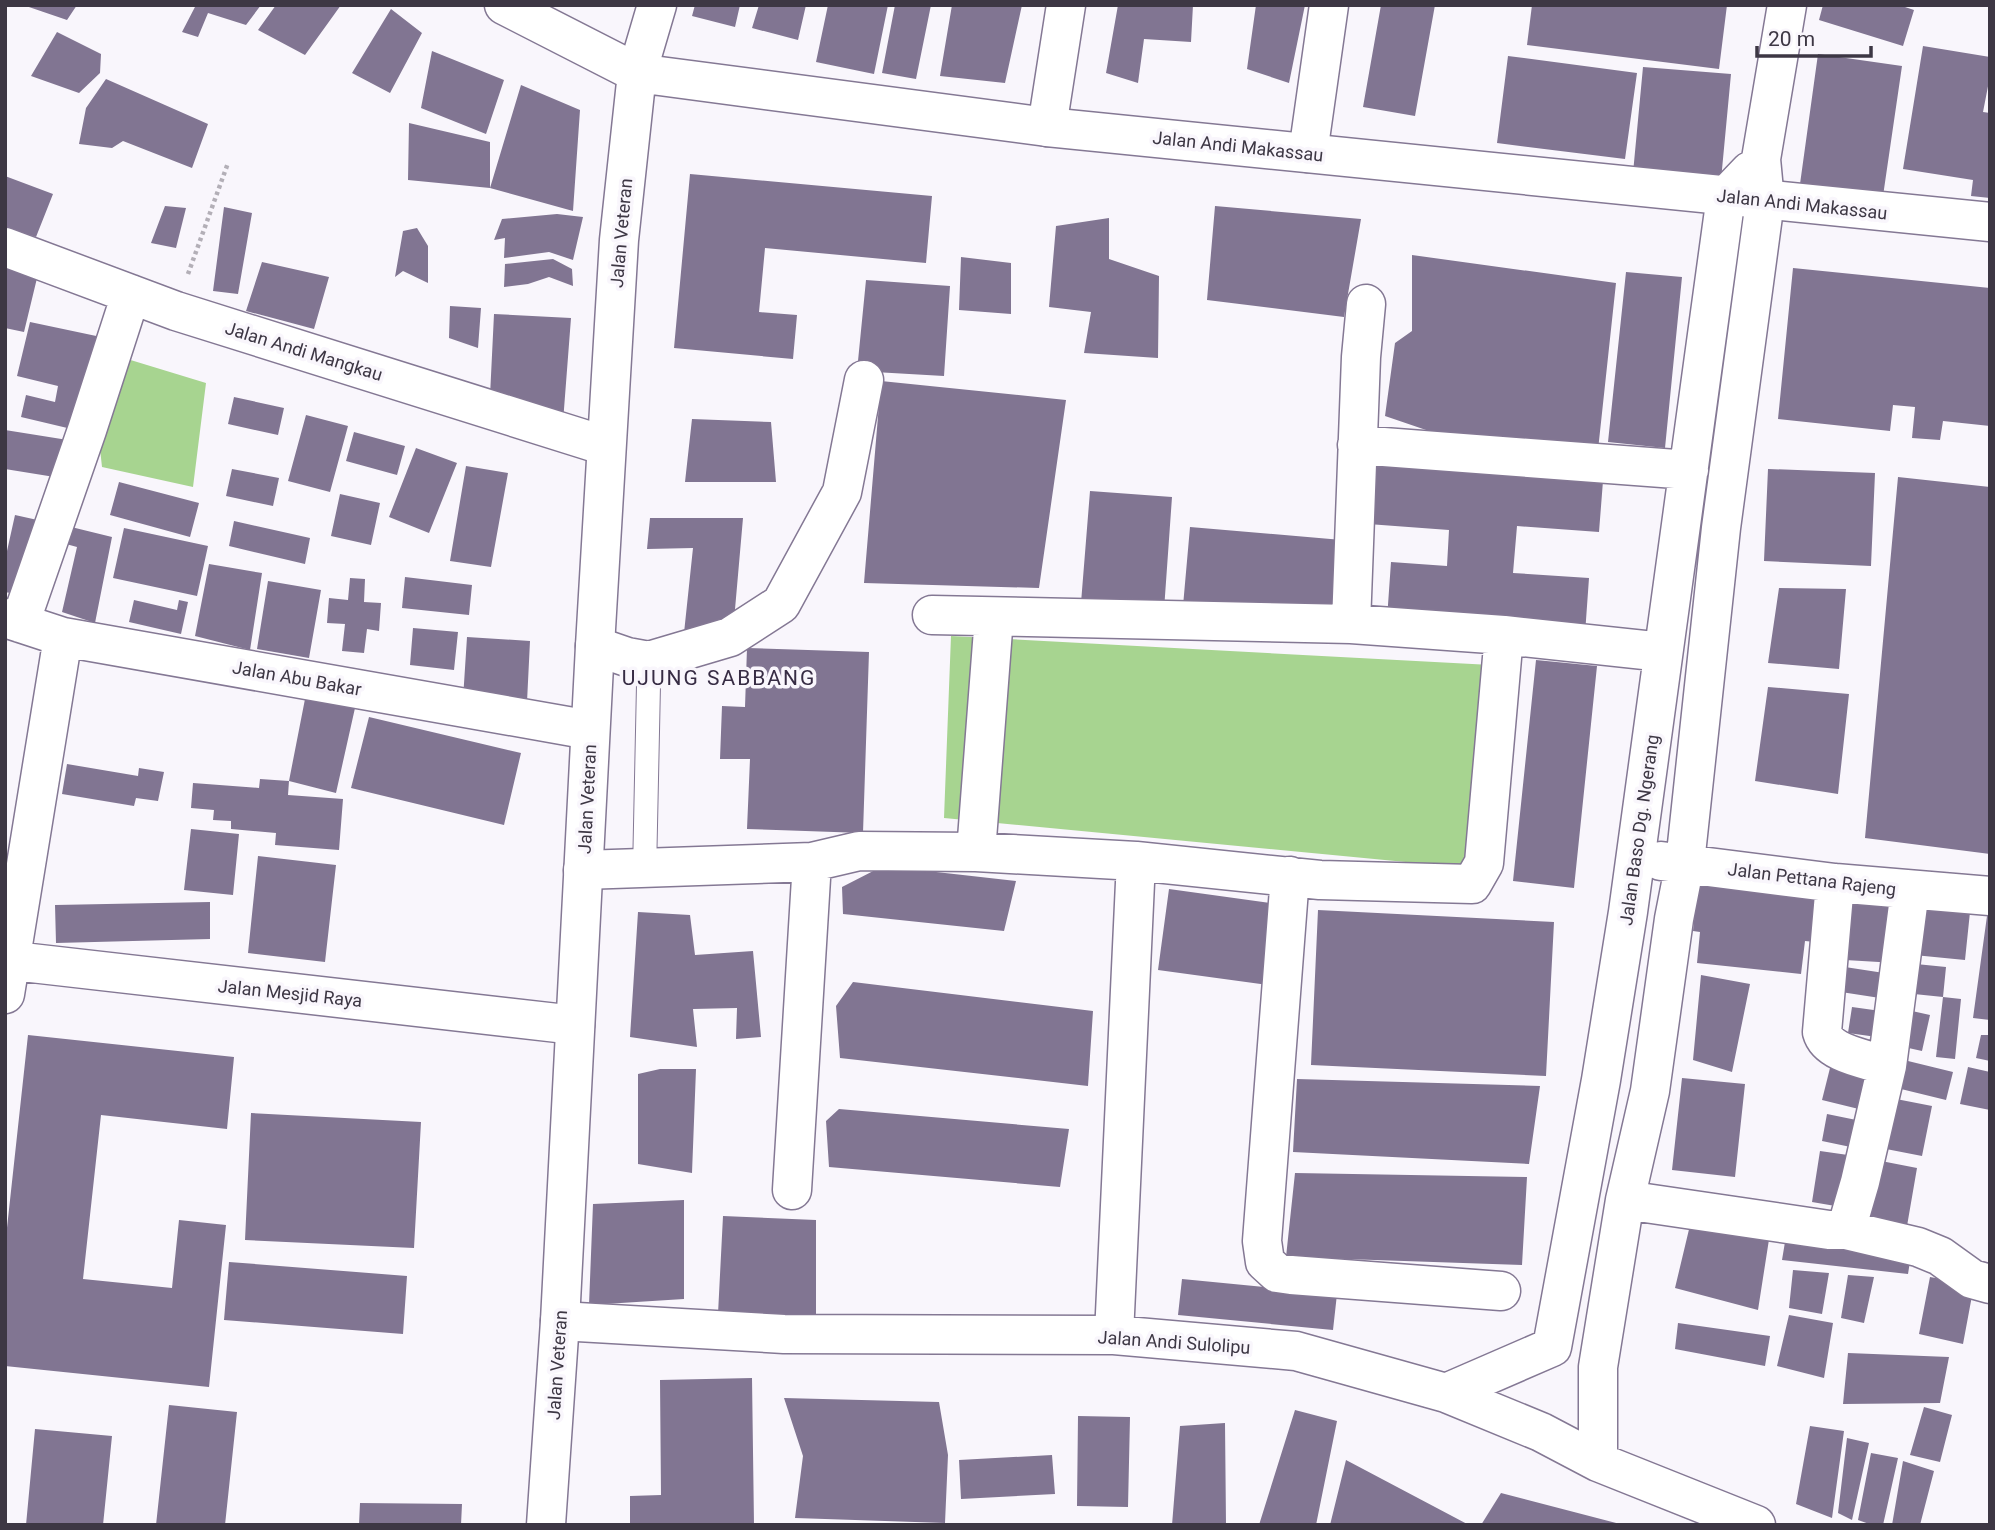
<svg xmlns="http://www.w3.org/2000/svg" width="1995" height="1530" font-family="Roboto,sans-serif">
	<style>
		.green { fill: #a7d490 }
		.building { fill: #817592 }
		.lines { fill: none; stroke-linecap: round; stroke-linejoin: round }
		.service-casing { stroke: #847894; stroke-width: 25 }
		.minor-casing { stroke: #847894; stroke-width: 41 }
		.tertiary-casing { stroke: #847894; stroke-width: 41 }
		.path { stroke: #b3afb7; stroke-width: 4.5; stroke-dasharray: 3.5 3.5; stroke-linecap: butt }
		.service { stroke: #fff; stroke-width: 23 }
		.minor { stroke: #fff; stroke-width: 38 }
		.tertiary { stroke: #fff; stroke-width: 38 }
		.labels { text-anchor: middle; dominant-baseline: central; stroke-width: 7; stroke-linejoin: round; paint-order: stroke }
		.street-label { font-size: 18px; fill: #3d3744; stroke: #f9f6fc }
		.quarter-label { font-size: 21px; letter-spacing: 2px; fill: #372c44; stroke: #f9f6fc }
	</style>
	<rect width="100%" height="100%" fill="#f9f6fc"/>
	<!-- green -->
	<path class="green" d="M124,358L206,383L193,487L102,467L96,412Z
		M951,636L1491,665L1489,870L944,818Z"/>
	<!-- building -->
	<path class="building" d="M23,5H77L67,20Z
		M196,5H261L246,25L208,13L198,37L182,32Z
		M276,5H341L305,55L258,30Z
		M695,5H740L735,27L692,16Z
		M759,5H806L798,40L752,28Z
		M828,5H888L874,74L816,62Z
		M895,5H931L916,79L882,73Z
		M952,5H1022L1005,83L940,76Z
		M1118,5H1193L1191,42L1144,39L1138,83L1106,73Z
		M1256,5H1305L1289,83L1247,69Z
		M1381,5H1435L1415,116L1363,107Z
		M1532,5H1727L1719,69L1527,45Z
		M1823,5H1899L1914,10L1903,46L1819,20Z
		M391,9L422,33L390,93L352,73Z
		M57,32L101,54L100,73L79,93L31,76Z
		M1923,46L1990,57V76L1983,112L1990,113V198L1971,196L1973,180L1903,169Z
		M432,51L504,80L486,134L421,108Z
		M1818,54L1902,66L1883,196L1800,184Z
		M1508,56L1637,73L1625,159L1497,143Z
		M1643,67L1731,74L1721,180L1633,173Z
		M106,79L208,124L192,168L123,141L112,148L79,144L86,108Z
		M521,85L580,110L573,211L490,188L408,180L409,123L490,142V188Z
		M690,174L932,196L926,263L765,248L759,312L797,315L793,359L674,348Z
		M5,176L53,194L36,237L5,227Z
		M165,206L186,208L176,248L151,243Z
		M1215,206L1361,219L1344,317L1207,300Z
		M224,207L252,213L238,294L213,291Z
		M557,214L583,217L573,260L549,252L504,258L505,238L494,240L502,219Z
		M1109,218V259L1159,276L1158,358L1084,353L1091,312L1049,307L1056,226Z
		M417,228L428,246V283L403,271L395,277L403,231Z
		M1412,255L1616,283L1598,450L1429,431L1385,416L1395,343L1412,331Z
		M961,257L1011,263V314L959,310Z
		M553,259L572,269L573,286L549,277L528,284L504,287L505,264Z
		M262,262L329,277L314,329L246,311Z
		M5,266L38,274L24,332L5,328Z
		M1793,268L1990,288V426L1943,421L1940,440L1912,438L1915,407L1893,405L1890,431L1778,419Z
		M1626,272L1682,277L1665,448L1608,442Z
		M866,280L950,286L944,376L857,371Z
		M450,306L481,308L478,348L449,338Z
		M494,314L571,318L563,422L490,396Z
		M30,322L101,337L80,431L21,417L26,395L55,402L58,386L17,376Z
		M881,381L1066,400L1039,588L864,583Z
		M234,397L284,408L278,435L228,424Z
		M306,415L348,426L330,492L288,481Z
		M692,419L771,422L776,482H685Z
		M5,430L74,441L67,479L5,469Z
		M354,432L405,446L397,475L346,461Z
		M416,448L457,463L429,533L389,517Z
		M1374,451L1604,468L1599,532L1517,526L1513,573L1589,578L1585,634L1387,619L1391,562L1447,566L1449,530L1368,524Z
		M466,466L508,473L491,567L450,561Z
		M232,469L279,478L273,506L226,496Z
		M1768,469L1875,473L1871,566L1764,561Z
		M1898,477L1990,487V854L1865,838Z
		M119,482L199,503L190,537L110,515Z
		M1090,491L1172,497L1164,610L1081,603Z
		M340,494L380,503L371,545L331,536Z
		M15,515L42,521L25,596L5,592V560Z
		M650,518H743L733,632L684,633L693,548L647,549Z
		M234,521L310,538L305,564L229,546Z
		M59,524L112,537L95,623L62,612L77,547L55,541Z
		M1190,527L1342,540L1336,619L1183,606Z
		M124,528L208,546L197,596L113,578Z
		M209,564L262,573L250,650L195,636Z
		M405,577L472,585L469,615L402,608Z
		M350,578L365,579L364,602L381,603L379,631L367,629L364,653L342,651L345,624L327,623L329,598L348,600Z
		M268,581L321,590L309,658L257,649Z
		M1779,588L1846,589L1839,669L1768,663Z
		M134,600L177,610L179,600L188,602L181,634L129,622Z
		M413,628L458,632L454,670L410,665Z
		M467,637L530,641L527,702L463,699Z
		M747,648L869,652L863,833L747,829L750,759H720L722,706L745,707Z
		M1536,660L1597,666L1574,888L1513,881Z
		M1768,687L1849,694L1838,794L1755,781Z
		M305,699L355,708L336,793L289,781L288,795L343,799L339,850L275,845L276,833L231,829V821L213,820L214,810L191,808L193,783L259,788L260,779L289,781Z
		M369,717L521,753L504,825L351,788Z
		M67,764L138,776L139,768L164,772L158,801L136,798L134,806L62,794Z
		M191,829L239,834L233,895L184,890Z
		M258,856L336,865L325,962L248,953Z
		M883,866L1016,881L1004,931L843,914L842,887Z
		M1698,882L1831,894L1826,943L1805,941L1801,974L1697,963L1700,932L1693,931Z
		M1169,889L1278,904L1268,985L1158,970Z
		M210,902V939L56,943L55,905Z
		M1849,903L1900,906L1896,963L1845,960Z
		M1919,907L1970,912L1965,960L1914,955Z
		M1318,910L1554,922L1546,1076L1311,1065Z
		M638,912L690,915L695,955L753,951L761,1037L736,1039L737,1008L693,1009L697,1047L630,1037Z
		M1987,916H1990V1020L1973,1018Z
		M1916,964L1946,967L1943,997L1914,994Z
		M1845,967L1897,975L1893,1000L1841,992Z
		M1701,975L1750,984L1732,1072L1693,1060Z
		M853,982L1093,1011L1088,1086L840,1058L836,1006Z
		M1943,997L1961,999L1955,1059L1936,1057Z
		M1852,1007L1888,1012L1884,1038L1848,1033Z
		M1912,1011L1930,1015L1922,1051L1904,1047Z
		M28,1035L234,1057L227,1129L101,1115L83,1279L172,1288L179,1220L226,1225L209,1387L5,1366V1246Z
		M1981,1035H1990V1061L1976,1058Z
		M1833,1056L1881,1067L1871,1112L1822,1100Z
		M1908,1061L1953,1072L1946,1100L1901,1089Z
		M1968,1067L1990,1072V1110L1960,1104Z
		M660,1069H696L692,1173L638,1164V1074Z
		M1682,1078L1745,1084L1735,1177L1672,1170Z
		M1297,1079L1540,1086L1529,1164L1293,1152Z
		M1891,1098L1932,1106L1922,1156L1881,1148Z
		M839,1109L1069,1129L1060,1187L829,1167L826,1121Z
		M251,1113L421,1122L414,1248L245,1240Z
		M1827,1114L1871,1123L1865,1150L1822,1141Z
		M1820,1151L1855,1156L1847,1208L1812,1202Z
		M1876,1160L1917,1168L1907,1226L1865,1219Z
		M1295,1173L1527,1177L1522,1265L1286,1257Z
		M684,1200V1299L589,1305L593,1204Z
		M723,1216L816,1220V1314H718Z
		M1691,1221L1770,1233L1758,1310L1675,1288Z
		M1787,1230L1912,1249L1908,1274L1782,1260Z
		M229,1262L407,1276L403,1334L224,1320Z
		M1793,1270L1829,1273L1822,1314L1789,1308Z
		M1848,1275L1874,1277L1864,1323L1841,1318Z
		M1930,1277L1974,1285L1963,1344L1919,1334Z
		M1182,1279L1337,1294L1333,1330L1178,1315Z
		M1789,1315L1833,1323L1824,1378L1777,1366Z
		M1678,1323L1770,1336L1765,1366L1675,1349Z
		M1848,1353L1949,1357L1940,1403L1843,1404Z
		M752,1378L754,1525H630V1496L661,1495L660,1380Z
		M784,1398L939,1402L948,1455L945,1523L795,1518L803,1456Z
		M169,1405L237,1412L225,1525H156Z
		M1924,1407L1952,1415L1940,1462L1910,1455Z
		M1295,1410L1337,1421L1316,1525H1259Z
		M1078,1416L1130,1417L1128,1507L1077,1506Z
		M1225,1423L1226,1525H1172L1180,1426Z
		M1810,1426L1844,1431L1832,1518L1796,1504Z
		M35,1429L112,1436L103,1525H26Z
		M1847,1438L1869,1443L1852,1520L1838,1513Z
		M1871,1453L1898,1458L1883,1525H1872L1858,1520Z
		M1052,1455L1055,1494L961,1499L959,1460Z
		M1346,1460L1469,1525H1330Z
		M1903,1461L1934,1471L1920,1525H1892Z
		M1501,1493L1620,1524V1525H1481Z
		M360,1503L462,1504L461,1525H359Z"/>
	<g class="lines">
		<!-- service casing -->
		<g class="service-casing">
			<path id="service" d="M645,849L649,661"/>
		</g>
		<!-- minor casing -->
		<g class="minor-casing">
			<path id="minor" d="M637,73L657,5
				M1047,127L1066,5
				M1308,153L1329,5
				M5,247L176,311L606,446
				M1357,445L1689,470
				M932,615L1351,624L1504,635L1663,652
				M5,618L63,637L590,730
				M20,623L87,430L131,294
				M1351,624L1361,357L1366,304
				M595,646L627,657L649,661L730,637L781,604L842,492L864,380
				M976,852L994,617
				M1661,861L1835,883L1990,896
				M583,870L812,862L859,851L976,852L1136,861L1320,880L1472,884L1484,863L1504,635
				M1290,876L1262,1241L1265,1262L1277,1273L1291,1275L1501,1291
				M1835,883L1822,1032C1828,1054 1867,1059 1887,1066L1910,890
				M5,960L575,1025
				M5,994L63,637
				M792,1190L812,862
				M1625,1200L1829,1230H1846L1860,1182L1887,1066
				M1846,1230L1918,1247L1940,1256L1972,1279L1990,1284
				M560,1321L784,1334L1114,1335L1296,1351L1446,1393L1541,1432L1598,1462L1756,1525
				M1114,1335L1136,861
				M1446,1393L1552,1347L1601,1080L1628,912L1726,196L1750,171
				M1598,1462V1367L1625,1200L1650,1091L1674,919L1685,863L1721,528L1765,201L1761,159L1787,5"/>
		</g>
		<!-- tertiary casing -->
		<g class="tertiary-casing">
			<path id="tertiary" d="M504,5L637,73L1047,127L1990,222
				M546,1525L560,1321L595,646L619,240L637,73"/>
		</g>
		<!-- path -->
		<path class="path" d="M188,274L228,163"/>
		<!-- service -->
		<use href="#service" class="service"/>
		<!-- minor -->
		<use href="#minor" class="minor"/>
		<!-- tertiary -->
		<use href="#tertiary" class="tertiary"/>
	</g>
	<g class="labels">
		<!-- street labels -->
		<g class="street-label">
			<text transform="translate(1238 146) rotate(6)">Jalan Andi Makassau</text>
			<text transform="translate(1802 204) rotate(6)">Jalan Andi Makassau</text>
			<text transform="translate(621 233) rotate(-85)">Jalan Veteran</text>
			<text transform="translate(304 351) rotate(17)">Jalan Andi Mangkau</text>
			<text transform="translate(297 678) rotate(10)">Jalan Abu Bakar</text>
			<text transform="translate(587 799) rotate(-87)">Jalan Veteran</text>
			<text transform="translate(1639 830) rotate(-82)">Jalan Baso Dg. Ngerang</text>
			<text transform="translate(1812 879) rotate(7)">Jalan Pettana Rajeng</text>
			<text transform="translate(290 993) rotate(6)">Jalan Mesjid Raya</text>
			<text transform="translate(1174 1342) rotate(4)">Jalan Andi Sulolipu</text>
			<text transform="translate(557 1365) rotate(-86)">Jalan Veteran</text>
		</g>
		<!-- quarter labels -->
		<g class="quarter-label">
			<text x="719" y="678">UJUNG SABBANG</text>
		</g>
	</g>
	<!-- border -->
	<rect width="1995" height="1530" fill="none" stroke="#3d3744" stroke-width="14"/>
	<!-- scale -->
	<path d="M1757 46v10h114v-10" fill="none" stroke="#3d3744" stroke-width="3.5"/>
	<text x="1768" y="46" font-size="21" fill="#3d3744" stroke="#f9f6fc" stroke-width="5" paint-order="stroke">20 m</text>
</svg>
